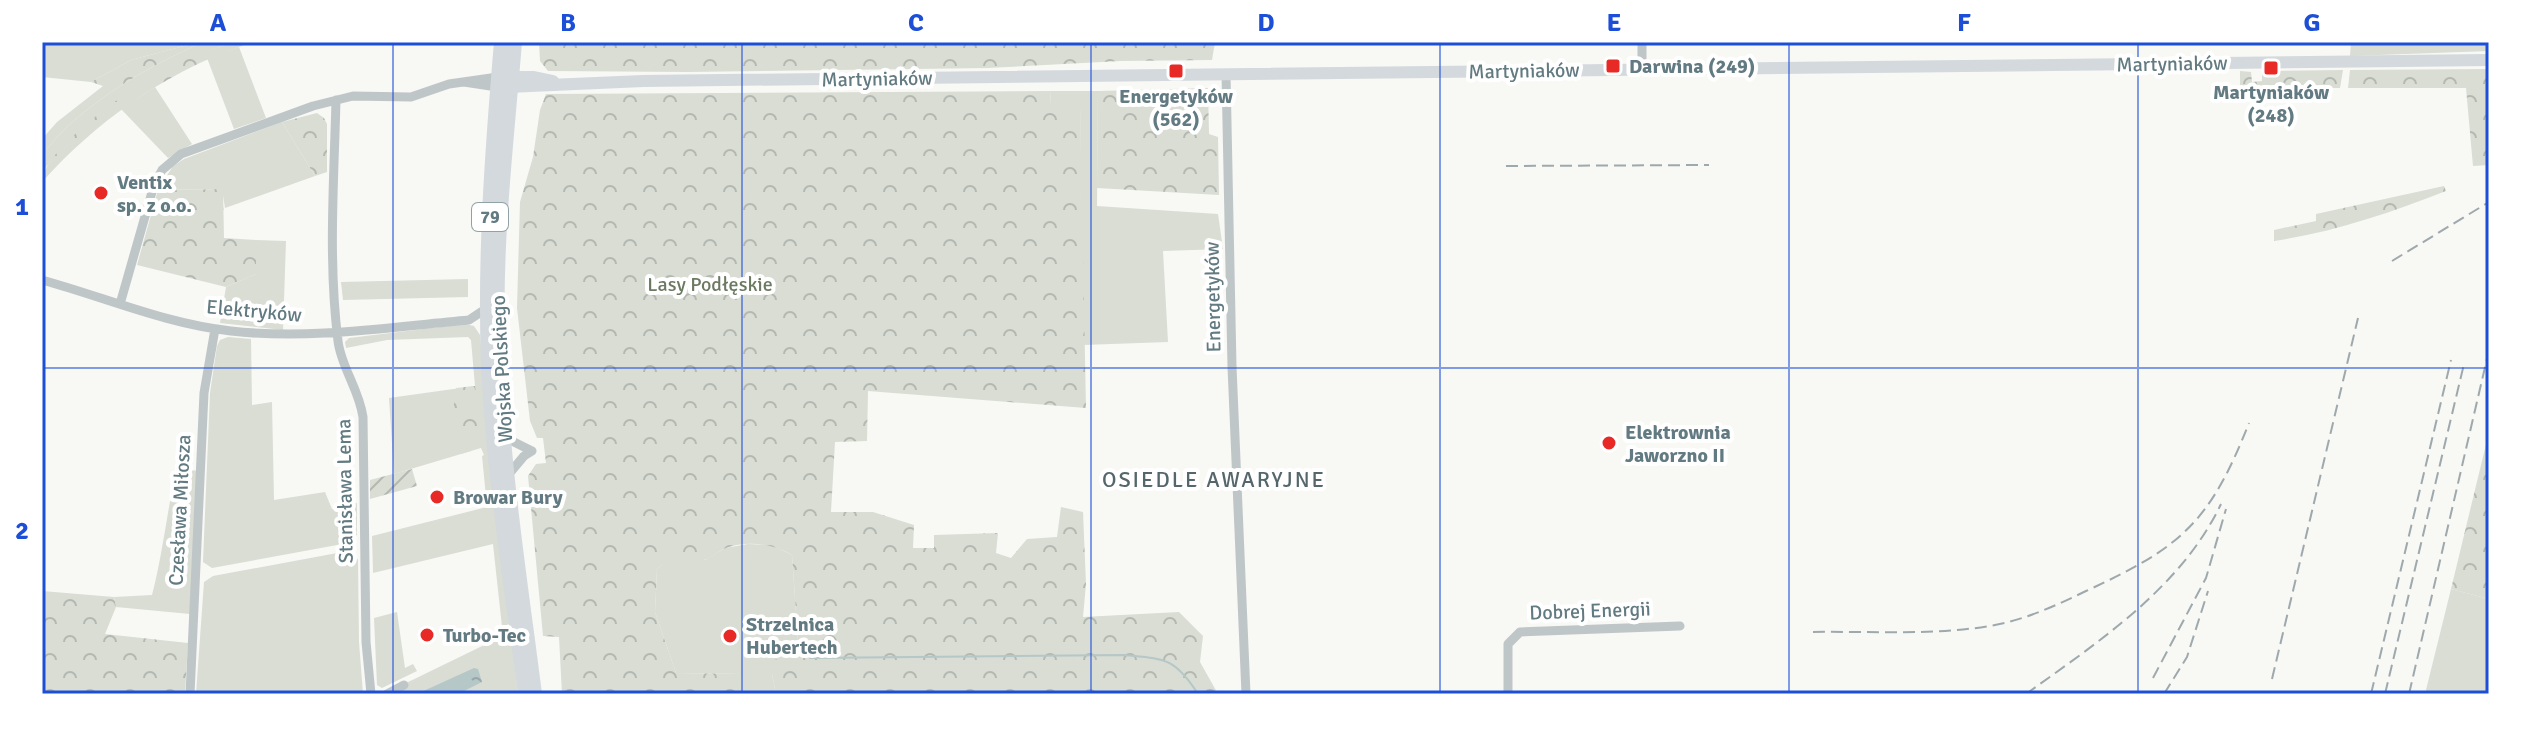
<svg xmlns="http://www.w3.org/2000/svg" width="2531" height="736" font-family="Signika,sans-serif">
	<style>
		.grass { fill: #d9ddd4 }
		.forest { fill: url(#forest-crowns) }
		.garden { fill: url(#garden-furrows) }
		.water { fill: url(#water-ripples) }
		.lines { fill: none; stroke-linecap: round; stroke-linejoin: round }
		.stream { stroke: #b5c7c7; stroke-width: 2 }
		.minor { stroke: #bfc6c8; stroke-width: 9 }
		.secondary { stroke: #d3d9dc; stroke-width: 12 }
		.primary { stroke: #d3d9dc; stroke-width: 14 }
		.rail { stroke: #9ea9ad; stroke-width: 2; stroke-dasharray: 12 6; stroke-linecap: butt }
		.grid { fill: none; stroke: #1d4ed8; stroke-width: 2; stroke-opacity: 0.55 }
		.poi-dot { fill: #e72a26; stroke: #fff; stroke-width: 3 }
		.labels { text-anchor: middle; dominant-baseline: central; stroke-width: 8; stroke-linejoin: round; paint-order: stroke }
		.shield { fill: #fff; stroke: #91a2a7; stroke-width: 2 }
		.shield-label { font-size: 18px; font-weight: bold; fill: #627a81 }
		.street-label { font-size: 20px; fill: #627a81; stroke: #fff }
		.poi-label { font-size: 20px; font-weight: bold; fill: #627a81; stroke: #fff; text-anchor: start }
		.park-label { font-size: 20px; fill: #6b7961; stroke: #fff }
		.neighbourhood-label { font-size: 22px; letter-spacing: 2px; fill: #55676c; stroke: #fff }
		.neatline { fill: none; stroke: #1d4ed8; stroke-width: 3 }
		.grid-label { font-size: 26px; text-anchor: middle; font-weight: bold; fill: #1d4ed8 }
	</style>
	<defs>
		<pattern id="forest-crowns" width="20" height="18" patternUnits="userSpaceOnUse" patternTransform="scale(2)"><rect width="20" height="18" fill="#d9ddd4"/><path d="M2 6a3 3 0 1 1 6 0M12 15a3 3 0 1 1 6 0" fill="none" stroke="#b3b8b1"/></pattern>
		<pattern id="garden-furrows" width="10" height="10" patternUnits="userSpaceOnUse" patternTransform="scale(2)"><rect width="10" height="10" fill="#d9ddd4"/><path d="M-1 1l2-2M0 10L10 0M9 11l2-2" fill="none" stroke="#b3b8b1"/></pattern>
		<pattern id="water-ripples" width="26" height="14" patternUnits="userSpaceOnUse" patternTransform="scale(2)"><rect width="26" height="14" fill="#b5c7c7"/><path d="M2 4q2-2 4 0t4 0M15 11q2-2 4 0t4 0" fill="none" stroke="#97a7a7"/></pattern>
	</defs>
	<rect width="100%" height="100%" fill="#f8f8f5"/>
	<!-- grass -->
	<path class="grass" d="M42,42H199L131,60L91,82L42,77Z
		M203,42H232C157,70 93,107 42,172V155C81,104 145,68 203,42Z
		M237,42H252L239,47L266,118L234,129L207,58L239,47Z
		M2351,42H2489V51L2350,56Z
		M155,87L192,144L168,158L121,109Z
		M1051,91H1098L1097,206L1218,214L1223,249L1163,251L1168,342L1083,345L1080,105L1050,104Z
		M282,122L315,176L225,208L222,189L158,190L173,166L184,159Z
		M256,240L286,241L283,330L220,323L226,287L256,274Z
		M468,279V297L343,300L341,282Z
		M465,324L474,326L480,335L509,624L502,627L493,544L373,573L372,536L487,507L482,456L484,455L481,448L394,474L389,398L475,386L471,340L468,337L387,340L346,348L345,342L349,338Z
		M228,337L251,339L252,405L272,402L274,500L325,492L332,509L357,503V535L348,543L212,568L203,562L210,393L217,346L220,340Z
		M177,467L197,471L190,614L116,607L114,597L152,595C163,553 167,510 177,467Z
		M748,544L772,545L792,555L799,656L772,674L776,694H741L742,674L676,673L655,612L657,569L667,561L705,560L725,548Z
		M348,551L356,556L358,560L359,642L363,694H196L204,582L213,576Z
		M2451,589L2489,599V694H2425Z
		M397,612L405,668L413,664L417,671L382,688L377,685L374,618Z
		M511,632L518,694H398L396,690L400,686Z"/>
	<!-- forest -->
	<path class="forest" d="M199,42H203C145,68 81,104 42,155V139L57,122L103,86L91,82L131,60Z
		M232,42H237L239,47C163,74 96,122 42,182C42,149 139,82 168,67C189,57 211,50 232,42Z
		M539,42H1215L1212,60L1121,61L988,68L688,72L548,71L540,61Z
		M2489,69V165L2473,166L2466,88H2348L2350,70Z
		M2343,70L2340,88H2240V71L2251,72L2252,82L2262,81V71Z
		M1208,88L1209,134L1218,137L1219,195L1097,188L1098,91Z
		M1051,91L1050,104H1080L1086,408L868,391L867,441L835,442L831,512H873L914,525L913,548H934V535L998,533L996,553L1011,558L1027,539L1057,537L1061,507L1083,512L1086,584L1083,617L1179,612L1203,636L1200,662L1218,694H776L772,674L766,661L799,656L792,555C773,544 748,540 726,548C719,550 712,558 704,560C685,565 674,555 657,569L655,612L676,673L742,674L741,694H562L559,637L543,636L528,476L536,464L546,463L543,438H537L530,421L517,308L520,202L533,157L540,110L546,94Z
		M317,113L324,118L327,124V172L315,176L282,122Z
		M2444,186L2446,191C2390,213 2334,232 2274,241V230L2316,221V214Z
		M223,189L224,238L256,240V274L226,287L137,265L158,190Z
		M475,386L480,420L471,451L461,454L457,452L460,429L453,412L456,388Z
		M2489,432V599L2451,589Z
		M42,591L114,597L116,607L105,634L188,643L185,694H42Z"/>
	<!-- garden -->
	<path class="garden" d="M412,469L417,486L370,499V480Z"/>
	<!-- water -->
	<path class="water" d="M474,668L478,669L482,682L458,694H417Z"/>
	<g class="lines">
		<!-- stream -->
		<path class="stream" d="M810,658L1123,655C1165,659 1174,657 1198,694"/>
		<!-- minor -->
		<path class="minor" d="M1642,42V69
			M1226,74L1232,367L1246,694
			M464,82L497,87
			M336,100C334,180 328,261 338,341C341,367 359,389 363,417L366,642L371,694
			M42,280C104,297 166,324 231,331C310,340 390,327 469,320L487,308
			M120,304L154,185L162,170L181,154L313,106L353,96L411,97L449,84L498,77
			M504,437L532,451
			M508,475L524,456L532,451
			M190,694L204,393L215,329
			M387,694L404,685
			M1508,694V644L1520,632L1680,626"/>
		<!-- secondary -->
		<path class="secondary" d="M504,77H534L553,81
			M505,87L643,81L2489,60"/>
		<!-- primary -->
		<path class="primary" d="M501,42C492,148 484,256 488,363C493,473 511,584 525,694
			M515,42C507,141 495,239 498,338C501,457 520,576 535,694"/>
		<!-- rail -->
		<path class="rail" d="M1506,166L1709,165
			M2392,261L2489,202
			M1813,632C1873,631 1936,636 1995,625C2027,619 2057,605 2086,591C2182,547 2210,522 2249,423
			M2153,678L2206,578L2226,509
			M2272,679L2358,318
			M2026,694C2098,642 2181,588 2221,504
			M2164,694L2187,657L2208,591
			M2371,694L2451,360
			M2385,694L2464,364
			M2409,694L2489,350"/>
	</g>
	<!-- grid -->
	<path class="grid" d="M393,42V694M742,42V694M1091,42V694M1440,42V694M1789,42V694M2138,42V694M42,368H2489"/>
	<!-- markers -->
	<g class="poi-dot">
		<rect x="1605" y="58" width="16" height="16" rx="4"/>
		<rect x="2263" y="60" width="16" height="16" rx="4"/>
		<rect x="1168" y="63" width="16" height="16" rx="4"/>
		<circle cx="101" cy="193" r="8"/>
		<circle cx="1609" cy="443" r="8"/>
		<circle cx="437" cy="497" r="8"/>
		<circle cx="427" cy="635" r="8"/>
		<circle cx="730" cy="636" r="8"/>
	</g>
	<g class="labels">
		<!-- shield labels -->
		<rect class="shield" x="472" y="203" width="36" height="28" rx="6"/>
		<g class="shield-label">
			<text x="490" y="217">79</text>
		</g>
		<!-- street labels -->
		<g class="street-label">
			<text transform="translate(2172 64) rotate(-1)">Martyniaków</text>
			<text transform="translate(1524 71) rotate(-1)">Martyniaków</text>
			<text transform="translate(877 79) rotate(-1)">Martyniaków</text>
			<text transform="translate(1213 297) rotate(-91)">Energetyków</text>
			<text transform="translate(254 311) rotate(5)">Elektryków</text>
			<text transform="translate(502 369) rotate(-93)">Wojska Polskiego</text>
			<text transform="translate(345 491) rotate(-91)">Stanisława Lema</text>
			<text transform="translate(180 510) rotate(-87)">Czesława Miłosza</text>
			<text transform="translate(1590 611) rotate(-2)">Dobrej Energii</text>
		</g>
		<!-- poi labels -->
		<g class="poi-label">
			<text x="1629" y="66">Darwina (249)</text>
			<text x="2271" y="92" text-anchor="middle">Martyniaków<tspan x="2271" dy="23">(248)</tspan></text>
			<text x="1176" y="96" text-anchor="middle">Energetyków<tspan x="1176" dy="23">(562)</tspan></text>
			<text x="117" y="182">Ventix<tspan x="117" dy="23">sp. z o.o.</tspan></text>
			<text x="1625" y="432">Elektrownia<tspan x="1625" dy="23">Jaworzno II</tspan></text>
			<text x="453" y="497">Browar Bury</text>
			<text x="746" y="624">Strzelnica<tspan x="746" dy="23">Hubertech</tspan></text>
			<text x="443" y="635">Turbo-Tec</text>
		</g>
		<!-- park labels -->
		<g class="park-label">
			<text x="710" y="284">Lasy Podłęskie</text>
		</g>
		<!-- neighbourhood labels -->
		<g class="neighbourhood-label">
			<text x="1214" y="479">OSIEDLE AWARYJNE</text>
		</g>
	</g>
	<!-- border -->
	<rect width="2531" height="736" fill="none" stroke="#ffffff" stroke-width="88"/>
	<rect x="44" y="44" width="2443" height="648" class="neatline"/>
	<g class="grid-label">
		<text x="218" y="31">A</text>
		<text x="568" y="31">B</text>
		<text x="916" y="31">C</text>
		<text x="1266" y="31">D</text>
		<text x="1614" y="31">E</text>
		<text x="1964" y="31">F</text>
		<text x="2312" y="31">G</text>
		<text x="22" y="215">1</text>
		<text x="22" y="539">2</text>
	</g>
</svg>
